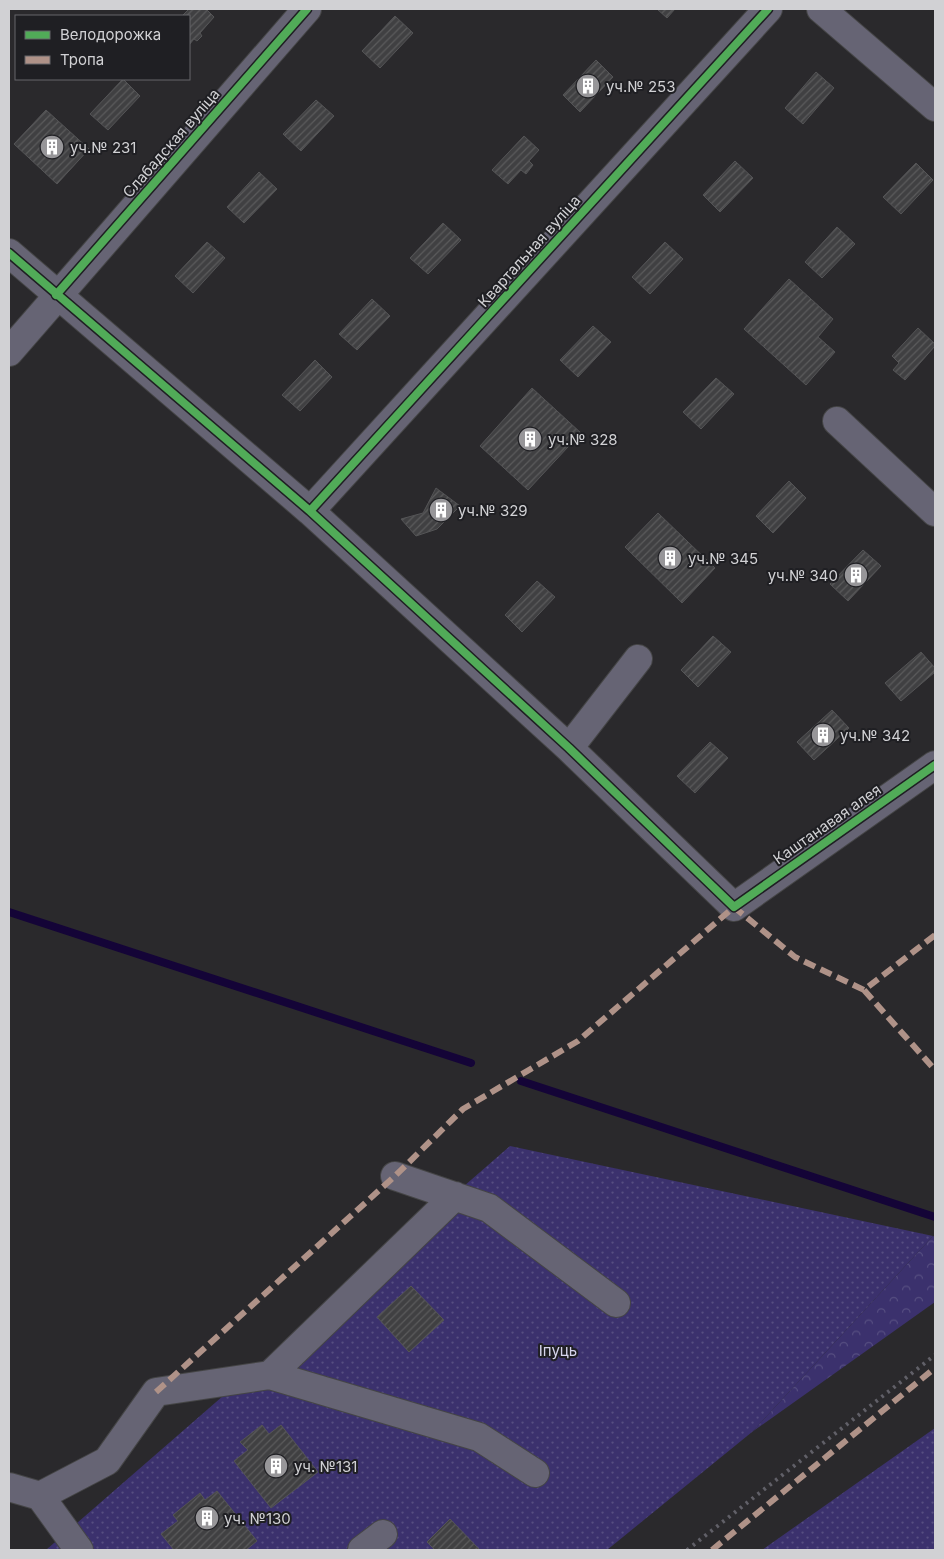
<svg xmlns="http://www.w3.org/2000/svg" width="944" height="1559" font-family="Inter,sans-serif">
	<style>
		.forest { fill: url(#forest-crowns) }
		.garden { fill: url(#garden-dots) }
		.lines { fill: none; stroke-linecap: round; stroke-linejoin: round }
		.stream { stroke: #140437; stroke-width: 8 }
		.building { fill: url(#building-hatch); stroke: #545456 }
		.minor-casing { stroke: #454546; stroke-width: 30 }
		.minor { stroke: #666474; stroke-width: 28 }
		.rail { stroke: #616068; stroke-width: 4; stroke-dasharray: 2.5 5; stroke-linecap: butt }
		.quiet { stroke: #af9288; stroke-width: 6; stroke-dasharray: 12 6; stroke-linecap: butt }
		.cycleway-casing { stroke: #1f1f23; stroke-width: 11 }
		.cycleway { stroke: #51ab58; stroke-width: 8 }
		.labels { text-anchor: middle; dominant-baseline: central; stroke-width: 4; stroke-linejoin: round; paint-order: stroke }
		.poi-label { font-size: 15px; fill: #d1d1d4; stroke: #1f1f23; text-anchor: start }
		.street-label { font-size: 15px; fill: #d1d1d4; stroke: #1f1f23 }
		.park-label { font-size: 15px; fill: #d6d5ec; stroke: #1f1f23 }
	</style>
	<defs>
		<pattern id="forest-crowns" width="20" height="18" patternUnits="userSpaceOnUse" patternTransform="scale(1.25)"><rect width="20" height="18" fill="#3b316d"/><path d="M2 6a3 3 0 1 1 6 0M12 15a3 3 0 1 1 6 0" fill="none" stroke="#564e81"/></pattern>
		<pattern id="garden-dots" width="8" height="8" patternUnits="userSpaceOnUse" patternTransform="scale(1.25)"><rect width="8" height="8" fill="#3b316d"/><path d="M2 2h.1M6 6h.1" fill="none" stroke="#564e81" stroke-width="1.8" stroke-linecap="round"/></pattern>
		<pattern id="building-hatch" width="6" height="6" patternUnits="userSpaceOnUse" patternTransform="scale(1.25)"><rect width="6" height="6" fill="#404042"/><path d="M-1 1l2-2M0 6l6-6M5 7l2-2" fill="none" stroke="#5b5b5c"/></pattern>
	</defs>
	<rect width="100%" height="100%" fill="#2a292c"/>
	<!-- forest -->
	<path class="forest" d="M933,1236L935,1237V1302L752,1432Z"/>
	<!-- garden -->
	<path class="garden" d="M510,1146L933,1236L752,1432L607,1550H46Z
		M935,1428V1550H762Z"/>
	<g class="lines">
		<!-- stream -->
		<path class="stream" d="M9,912L471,1063
			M521,1081L935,1217"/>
	</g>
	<!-- building -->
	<path class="building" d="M189,9H206L214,17L200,33L202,36L197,41L194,39L189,45V16H182Z
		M657,9H675L667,18Z
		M395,16L413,33L380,68L362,51Z
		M596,60L613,77L580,112L563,95Z
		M816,72L834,88L803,124L785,108Z
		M123,79L140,96L108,130L90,114Z
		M316,100L334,116L301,151L283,134Z
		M46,110L89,149L57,184L14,144Z
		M524,136L539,150L529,161L533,165L526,174L521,170L508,184L492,170Z
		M735,161L753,178L720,212L703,195Z
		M916,163L933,180L901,214L883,197Z
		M259,172L277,189L244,223L227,207Z
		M443,223L461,240L428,274L410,258Z
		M837,227L855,244L822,278L805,262Z
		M207,242L225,258L193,293L175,276Z
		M665,242L683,259L650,294L632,277Z
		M789,279L833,319L818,337L835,352L806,385L744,329Z
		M372,299L390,316L357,350L339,334Z
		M593,326L611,342L578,377L560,360Z
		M918,328L935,344V346L905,380L893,370L899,363L892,356Z
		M315,360L332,377L300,411L282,395Z
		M716,378L734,394L701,429L683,412Z
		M532,388L581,433L528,490L480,446Z
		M789,481L806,498L773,533L756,516Z
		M436,488L460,506L437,529L416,536L401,519L423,513Z
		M658,513L715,568L682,603L625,547Z
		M863,550L881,566L848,601L830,584Z
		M537,581L555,597L522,632L505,615Z
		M713,636L731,652L698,687L681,670Z
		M921,652L935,668V672L901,701L885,683Z
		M832,710L849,728L814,760L797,742Z
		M710,742L728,758L695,793L677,776Z
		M411,1286L444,1320L409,1352L377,1317Z
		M262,1425L269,1434L281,1425L318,1472L271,1508L234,1461L248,1450L240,1442Z
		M217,1491L257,1541L246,1550H174L161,1534L178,1521L173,1515L200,1493L205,1500Z
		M450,1519L480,1550H435L427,1542Z"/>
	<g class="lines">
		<!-- minor casing -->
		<g class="minor-casing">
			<path id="minor" d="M821,9L935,107
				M9,253L310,511L569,748L734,907L935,765
				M9,352L307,9
				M837,421L935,512
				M310,511L768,9
				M569,748L638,659
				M395,1176L489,1208L616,1303
				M270,1375L455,1196
				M9,1487L40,1496L107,1461L156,1392L270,1375L479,1437L535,1473
				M40,1496L79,1550
				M362,1550L383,1534"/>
		</g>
		<!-- minor -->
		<use href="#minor" class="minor"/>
		<!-- rail -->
		<path class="rail" d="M687,1550L935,1355"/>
		<!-- quiet -->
		<path class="quiet" d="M864,990L935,1070
			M156,1392L395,1176L463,1109L578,1041L734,907L795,957L864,990L935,935
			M712,1550L935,1368"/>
		<!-- cycleway casing -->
		<g class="cycleway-casing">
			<path id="cycleway" d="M9,253L310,511L569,748L734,907L935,765
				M56,295L307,9
				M310,511L768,9"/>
		</g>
		<!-- cycleway -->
		<use href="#cycleway" class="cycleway"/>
	</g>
	<!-- icons -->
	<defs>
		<g id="building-disc" transform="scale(1.25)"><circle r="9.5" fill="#979699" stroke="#1f1f23"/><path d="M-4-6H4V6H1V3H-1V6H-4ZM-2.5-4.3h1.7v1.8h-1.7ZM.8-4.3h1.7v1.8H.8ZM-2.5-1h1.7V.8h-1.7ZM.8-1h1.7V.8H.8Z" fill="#fff"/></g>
	</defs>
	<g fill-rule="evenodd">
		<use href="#building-disc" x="588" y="86"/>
		<use href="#building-disc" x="52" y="147"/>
		<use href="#building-disc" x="530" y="439"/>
		<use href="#building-disc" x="441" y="510"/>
		<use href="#building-disc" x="670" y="558"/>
		<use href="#building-disc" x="856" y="575"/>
		<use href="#building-disc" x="823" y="735"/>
		<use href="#building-disc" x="276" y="1466"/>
		<use href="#building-disc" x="207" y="1518"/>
	</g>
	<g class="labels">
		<!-- poi labels -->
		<g class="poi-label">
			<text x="606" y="86">уч.№ 253</text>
			<text x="70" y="147">уч.№ 231</text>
			<text x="548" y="439">уч.№ 328</text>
			<text x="458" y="510">уч.№ 329</text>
			<text x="688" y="558">уч.№ 345</text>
			<text x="838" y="575" text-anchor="end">уч.№ 340</text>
			<text x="840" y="735">уч.№ 342</text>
			<text x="294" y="1466">уч. №131</text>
			<text x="224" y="1518">уч. №130</text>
		</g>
		<!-- street labels -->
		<g class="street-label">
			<text transform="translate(171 143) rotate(-49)">Слабадская вуліца</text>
			<text transform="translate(529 251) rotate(-48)">Квартальная вуліца</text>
			<text transform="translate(827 824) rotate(-35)">Каштанавая алея</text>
		</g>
		<!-- park labels -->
		<g class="park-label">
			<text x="558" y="1350">Іпуць</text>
		</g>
	</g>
	<!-- border -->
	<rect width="944" height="1559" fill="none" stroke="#d1d1d4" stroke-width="20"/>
	<!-- legend -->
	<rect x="15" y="15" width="175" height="65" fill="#1f1f23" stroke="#66666a"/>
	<rect x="25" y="31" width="25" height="8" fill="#51ab58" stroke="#66666a"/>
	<text x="60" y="40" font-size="15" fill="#d1d1d4">Велодорожка</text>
	<rect x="25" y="56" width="25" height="8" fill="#af9288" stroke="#66666a"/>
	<text x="60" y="65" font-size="15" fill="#d1d1d4">Тропа</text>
</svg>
